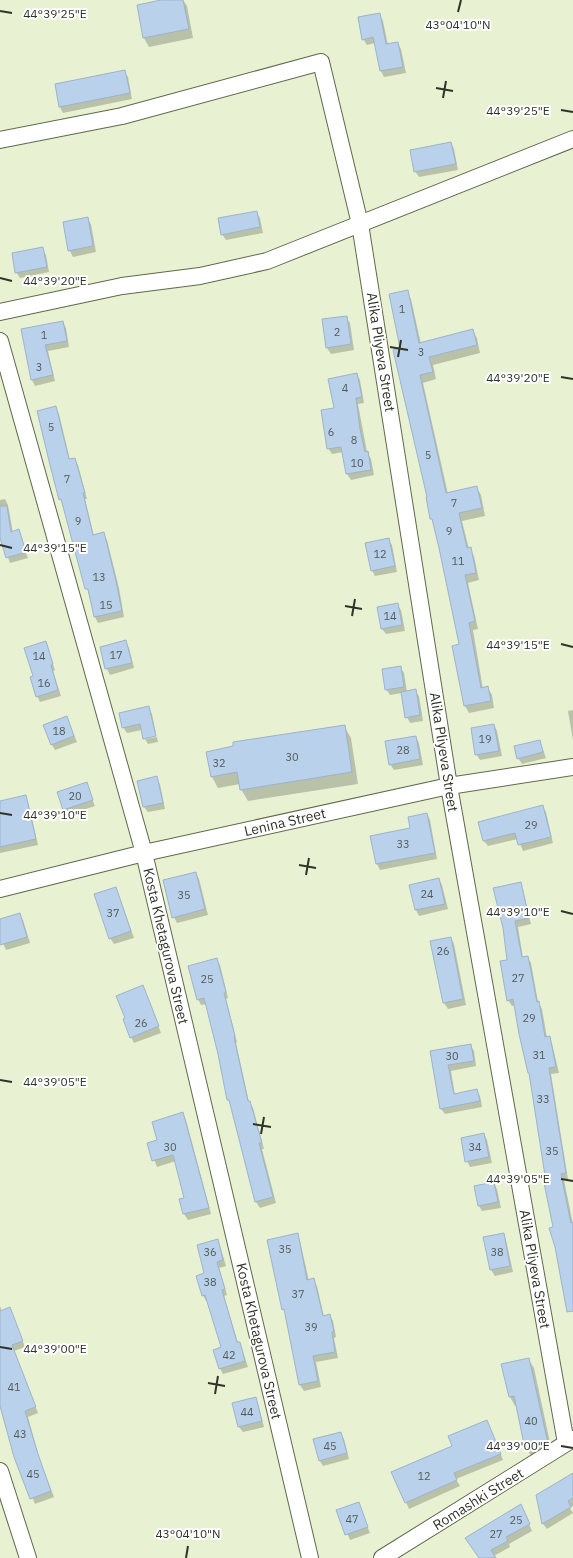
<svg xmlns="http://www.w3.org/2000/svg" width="573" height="1558" font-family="'IBM Plex Sans',sans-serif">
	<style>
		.shadow { fill: #0003 }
		.building { fill: #b9d1ea; stroke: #9cb3cb }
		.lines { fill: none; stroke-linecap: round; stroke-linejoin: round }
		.minor-casing { stroke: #60684d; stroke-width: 18 }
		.minor { stroke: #fff; stroke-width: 16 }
		.ticks { fill: none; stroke: #303428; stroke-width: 2 }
		.labels { text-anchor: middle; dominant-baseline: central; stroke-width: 4; stroke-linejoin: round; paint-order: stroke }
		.number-label { font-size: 11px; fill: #525b58 }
		.street-label { font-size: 14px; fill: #303428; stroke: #fff }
		.ticks-label { font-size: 12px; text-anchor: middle; fill: #303428; stroke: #fff; stroke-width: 4; stroke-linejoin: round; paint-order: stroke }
	</style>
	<rect width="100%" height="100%" fill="#e8f2d2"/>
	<!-- shadow -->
	<path class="shadow" d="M168,0H183L187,6L193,38L149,47L144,38Z
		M380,15L383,21L388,45L398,44L401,49L406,73L384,77L381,71L375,43L367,45L363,39Z
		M124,71L128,77L132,99L63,113L60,107Z
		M451,143L454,149L458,170L419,177L415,171Z
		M256,212L260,218L263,233L226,240L222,234Z
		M87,218L91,224L96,252L73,257L70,251L64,223Z
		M42,249L46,255L49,272L20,278L16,272Z
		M407,291L411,299L421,344L472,330L477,338L480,353L433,365L436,379L423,383L448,494L477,488L481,495L485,516L462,521L469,549L474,556L479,580L468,583L478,629L473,630L483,689L488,688L492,695L494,708L469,713L465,706L461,645L435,525L431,518L401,349Z
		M346,317L350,323L354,350L331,354L327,348Z
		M63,322L66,328L69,347L48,351L55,381L35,386L32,380L23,330Z
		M357,375L360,380L364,403L358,404L367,452L371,459L374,475L351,480L347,474L343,452L332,454L328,448L335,409Z
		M56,408L59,414L70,460L74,459L78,465L87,499H85L94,536L103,534L107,540L119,588L124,617L98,623L95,617L64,506L60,499Z
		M5,499L8,505L13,533L18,531L28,558L10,563L0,534V500Z
		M388,539L392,545L397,572L375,576L372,570Z
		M397,604L401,610L405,631L386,634L382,629Z
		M126,642L129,648L134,668L110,675L107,669L101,648Z
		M45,643L55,670L53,671L61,696L40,702L37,696L35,677Z
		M400,667L404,673L407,692L415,691L419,696L423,721L410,723L407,717L402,693L390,695L386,689Z
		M149,708L152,714L156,734L144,737L142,730L127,733L123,727Z
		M573,710V740L568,711Z
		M69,723L77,742L55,750L52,745Z
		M494,725L497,731L502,756L480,760L476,754Z
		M344,726L351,738L358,784L248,801L241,789L240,784L218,788L212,777L235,747Z
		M157,737L158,742L148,744L145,739Z
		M416,737L419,743L423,765L394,770L390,764Z
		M540,741L546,758L522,764L518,758Z
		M156,778L160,784L165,809L148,812L144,807Z
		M86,784L95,806L67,815L64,809Z
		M25,796L28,802L38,845L0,853V802Z
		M542,807L546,812L553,843L523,851L518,839L488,846L484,841Z
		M427,814L430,820L437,859L380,870L377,864L372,837L412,829Z
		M196,873L199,879L208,915L177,923L174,917Z
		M439,879L442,885L448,909L419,916L416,910L410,886Z
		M520,884L523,890L531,924L518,927L523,958L527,957L531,963L538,1002L542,1009L547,1038H549L552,1044L559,1073L551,1074L568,1179L564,1180L573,1224V1301L554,1228L531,1076L529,1073L515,1005L512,1006L508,1000L509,961Z
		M116,888L134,938L114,944L110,938Z
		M20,915L23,920L30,943L6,950L0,936V920Z
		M451,938L454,944L466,1005L448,1009L444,1003L431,942Z
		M216,959L220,965L228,998L226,999L237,1042L236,1043L249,1102L253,1108L264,1149H262L276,1203L260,1208L256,1202L232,1106L228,1100L207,1004L201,1005L198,999Z
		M143,986L161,1033L134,1043L131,1037Z
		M470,1045L474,1051L476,1066L451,1071L455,1095L477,1091L480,1096L482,1107L445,1114L441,1109L431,1052Z
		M182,1114L186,1120L211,1214L188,1220L184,1214L181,1200L185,1199L176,1161L157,1167L148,1143L159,1140Z
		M484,1134L487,1140L492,1163L470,1167L467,1161Z
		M494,1183L497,1189L501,1208L482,1211L479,1206Z
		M503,1234L506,1240L513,1272L495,1276L491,1270L485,1238Z
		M297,1235L300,1241L309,1281L313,1280L317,1286L324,1317L329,1315L333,1321L336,1337L334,1338L338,1358L316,1362L321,1387L304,1391L300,1385L287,1315L283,1309Z
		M217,1240L220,1246L226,1266L219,1268L227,1295L224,1296L238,1343H239L242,1349L248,1367L223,1374L220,1368L223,1348L208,1300L206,1301L203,1295L206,1274Z
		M0,1306L2,1312L12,1315L25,1347L14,1351L38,1413L28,1417L40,1461L54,1497L35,1504L15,1456L0,1402Z
		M528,1359L534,1368L552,1452L532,1457L526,1448L517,1406H515L510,1397L503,1365Z
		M255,1398L258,1404L264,1427L243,1432L239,1427Z
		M490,1427L503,1460L456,1479L460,1486L409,1509L393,1473L453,1446Z
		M340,1433L344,1439L349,1459L323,1466L320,1461Z
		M573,1474V1506L570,1508L573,1513L547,1529L543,1524L537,1495Z
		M358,1504L370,1533L350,1540L338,1511Z
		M524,1512L532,1531L509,1544L510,1547L494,1556L495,1558H480Z"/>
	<!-- building -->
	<path class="building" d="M161,0H183L189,29L143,38L137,5Z
		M380,13L386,44L398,42L403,67L380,71L373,37L362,40L358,17Z
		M125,70L130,93L59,107L55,84Z
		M451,142L456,164L414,172L410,150Z
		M257,211L260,227L221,235L218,218Z
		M88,217L93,246L68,251L63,222Z
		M43,247L47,267L15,273L12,253Z
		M408,290L419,343L473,329L477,345L429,357L433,372L420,375L446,493L477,486L482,508L459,513L467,548L471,547L476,573L465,575L475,621L469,623L481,688L488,686L491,701L464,706L452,646L459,644L439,548L432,519H430L426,497H427L393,350L400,348L389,294Z
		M347,316L351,344L326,348L322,319Z
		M63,321L67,341L45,345L53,375L31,380L21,329Z
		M357,373L362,397L356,398L360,429L365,452L368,451L371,470L346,474L341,447L327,449L321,410L334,408L328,379Z
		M56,406L69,459L75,458L85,493H83L93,535L104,532L116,581L122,611L94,617L88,589H85L61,499L59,500L50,465L37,411Z
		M0,506H7L11,532L19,529L26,552L6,558L0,538Z
		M389,538L395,566L371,571L365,543Z
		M398,603L402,625L381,629L377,607Z
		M126,640L132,663L105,669L100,647Z
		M46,641L53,664L51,665L58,690L36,697L30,677L33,676L24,648Z
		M401,666L404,687L385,690L382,669Z
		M416,689L420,715L405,718L401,692Z
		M149,706L156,736L143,739L140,724L122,728L119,713Z
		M67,716L74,736L51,745L43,725Z
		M494,724L499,751L475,755L471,728Z
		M345,725L352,772L240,790L237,772L211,777L206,752L233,746V742Z
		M416,736L420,759L389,765L385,741Z
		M540,740L543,752L517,759L514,746Z
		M157,776L163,803L143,807L137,781Z
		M87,782L93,800L63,810L57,792Z
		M26,795L36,839L0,847V801Z
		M543,805L551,837L518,845L515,833L483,841L478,822Z
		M427,813L435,853L376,864L370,836L410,828L408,817Z
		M196,872L205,909L172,918L163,880Z
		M439,878L445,904L415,910L409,885Z
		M521,882L529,918L515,921L522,957L528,956L537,1002L539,1001L545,1037L550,1036L556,1067L549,1068L566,1173L561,1174L571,1223L573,1222V1311L567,1312L555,1247L549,1228L553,1227L544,1183L546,1182L529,1073H528L519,1034L513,999L507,1001L500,961L507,960L503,928L493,888Z
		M116,887L131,931L109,939L94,894Z
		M20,913L27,937L0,945V919Z
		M451,937L463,999L443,1003L430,941Z
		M217,958L226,992L224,993L235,1036L234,1037L248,1101H250L262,1143H259L273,1197L255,1202L229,1100H227L218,1054L204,998L197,1000L188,966Z
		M143,985L159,1026L130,1038L123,1019L125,1018L116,996Z
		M471,1044L474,1061L448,1065L454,1094L477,1089L480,1101L440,1109L430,1051Z
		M183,1112L209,1208L183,1214L179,1199L184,1198L173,1155L152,1161L147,1143L157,1140L152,1122Z
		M484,1133L489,1157L465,1162L461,1138Z
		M494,1182L498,1202L478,1206L474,1186Z
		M298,1233L307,1280L314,1278L323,1316L330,1314L334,1331L332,1332L335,1352L313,1356L318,1381L299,1385L284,1309L282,1310L267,1240Z
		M504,1233L510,1266L490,1270L483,1237Z
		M218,1239L223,1260L217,1262L225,1289L222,1290L237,1342H240L245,1361L219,1369L213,1350L221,1347L205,1295L202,1296L196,1276L204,1273L197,1245Z
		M10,1307L23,1341L12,1345L36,1407L25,1411L38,1454L51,1491L30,1499L14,1457L0,1406V1311Z
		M529,1358L548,1443L525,1449L514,1396L509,1397L501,1364Z
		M256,1397L262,1421L238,1427L232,1403Z
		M487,1420L501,1454L454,1473L457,1480L405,1503L391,1472L452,1446L448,1436Z
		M341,1432L347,1453L319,1461L313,1439Z
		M573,1473V1498L568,1501L571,1507L542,1524L536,1495Z
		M359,1502L368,1527L345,1535L336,1510Z
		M521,1504L530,1524L506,1537L508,1541L491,1550L496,1558H479L465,1538Z"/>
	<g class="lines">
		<!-- minor casing -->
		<g class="minor-casing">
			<path id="minor" d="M0,140L122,116L321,62L360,224L449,786L566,1443
				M0,312L122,286L200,276L267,261L573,139
				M0,341L144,853L310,1558
				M0,889L144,853L449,786L573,767
				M0,1471L28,1558
				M382,1558L573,1439"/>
		</g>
		<!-- minor -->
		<use href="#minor" class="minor"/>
	</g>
	<!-- ticks -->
	<path class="ticks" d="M0,11L12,13M458,12L461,0M436,88L453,91M443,98L446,81M561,110L573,112M0,278L12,281M390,347L408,350M398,357L401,340M561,377L573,379M0,545L12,548M345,606L362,609M352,616L355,599M561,644L573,647M0,813L12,815M299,865L316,868M306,875L309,858M561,911L573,914M0,1080L12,1082M253,1124L271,1127M261,1134L264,1117M561,1179L573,1181M0,1347L12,1349M208,1383L225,1386M215,1394L218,1376M561,1446L573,1448M186,1558L188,1546"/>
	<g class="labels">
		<!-- number labels -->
		<g class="number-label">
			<text x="402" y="309">1</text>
			<text x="337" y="332">2</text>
			<text x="44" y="335">1</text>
			<text x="421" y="352">3</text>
			<text x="39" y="367">3</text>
			<text x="345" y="388">4</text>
			<text x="51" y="427">5</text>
			<text x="331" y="432">6</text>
			<text x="354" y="440">8</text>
			<text x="428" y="455">5</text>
			<text x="357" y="463">10</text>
			<text x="67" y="479">7</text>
			<text x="454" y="503">7</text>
			<text x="78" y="521">9</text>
			<text x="449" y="531">9</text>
			<text x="380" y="554">12</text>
			<text x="458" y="561">11</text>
			<text x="99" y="577">13</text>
			<text x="106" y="605">15</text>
			<text x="390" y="616">14</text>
			<text x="116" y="655">17</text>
			<text x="39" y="656">14</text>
			<text x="44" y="683">16</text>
			<text x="59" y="731">18</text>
			<text x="485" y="739">19</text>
			<text x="403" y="750">28</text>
			<text x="292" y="757">30</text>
			<text x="219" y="763">32</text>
			<text x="75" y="796">20</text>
			<text x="531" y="825">29</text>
			<text x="403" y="844">33</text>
			<text x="427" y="894">24</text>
			<text x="184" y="895">35</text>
			<text x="113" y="913">37</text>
			<text x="443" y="951">26</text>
			<text x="518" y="978">27</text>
			<text x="207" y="979">25</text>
			<text x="529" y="1018">29</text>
			<text x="141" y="1023">26</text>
			<text x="539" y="1055">31</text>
			<text x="452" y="1056">30</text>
			<text x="543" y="1099">33</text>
			<text x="170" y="1147">30</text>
			<text x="475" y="1147">34</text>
			<text x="552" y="1151">35</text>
			<text x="285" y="1249">35</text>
			<text x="210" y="1252">36</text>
			<text x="497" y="1252">38</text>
			<text x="210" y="1282">38</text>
			<text x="298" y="1294">37</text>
			<text x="311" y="1327">39</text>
			<text x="229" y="1355">42</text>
			<text x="14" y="1387">41</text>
			<text x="247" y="1412">44</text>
			<text x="531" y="1421">40</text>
			<text x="20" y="1434">43</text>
			<text x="330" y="1446">45</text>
			<text x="33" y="1474">45</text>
			<text x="424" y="1476">12</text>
			<text x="352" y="1519">47</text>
			<text x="516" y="1520">25</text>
			<text x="496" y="1534">27</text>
		</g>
		<!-- street labels -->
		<g class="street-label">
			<text transform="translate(381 352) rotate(81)">Alika Pliyeva Street</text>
			<text transform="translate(444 752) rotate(81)">Alika Pliyeva Street</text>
			<text transform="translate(285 822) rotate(-13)">Lenina Street</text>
			<text transform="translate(166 946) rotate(77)">Kosta Khetagurova Street</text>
			<text transform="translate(535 1269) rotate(80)">Alika Pliyeva Street</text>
			<text transform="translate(259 1341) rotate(77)">Kosta Khetagurova Street</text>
			<text transform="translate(478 1499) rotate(-32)">Romashki Street</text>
		</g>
	</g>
	<g class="ticks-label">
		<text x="55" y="18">44°39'25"E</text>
		<text x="458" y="29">43°04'10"N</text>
		<text x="518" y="115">44°39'25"E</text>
		<text x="55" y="285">44°39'20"E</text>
		<text x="518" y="382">44°39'20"E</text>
		<text x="55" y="552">44°39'15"E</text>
		<text x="518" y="649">44°39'15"E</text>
		<text x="55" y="819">44°39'10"E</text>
		<text x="518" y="916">44°39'10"E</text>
		<text x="55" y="1086">44°39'05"E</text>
		<text x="518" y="1183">44°39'05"E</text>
		<text x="55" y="1353">44°39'00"E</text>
		<text x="518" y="1450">44°39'00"E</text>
		<text x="188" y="1538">43°04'10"N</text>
	</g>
</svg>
